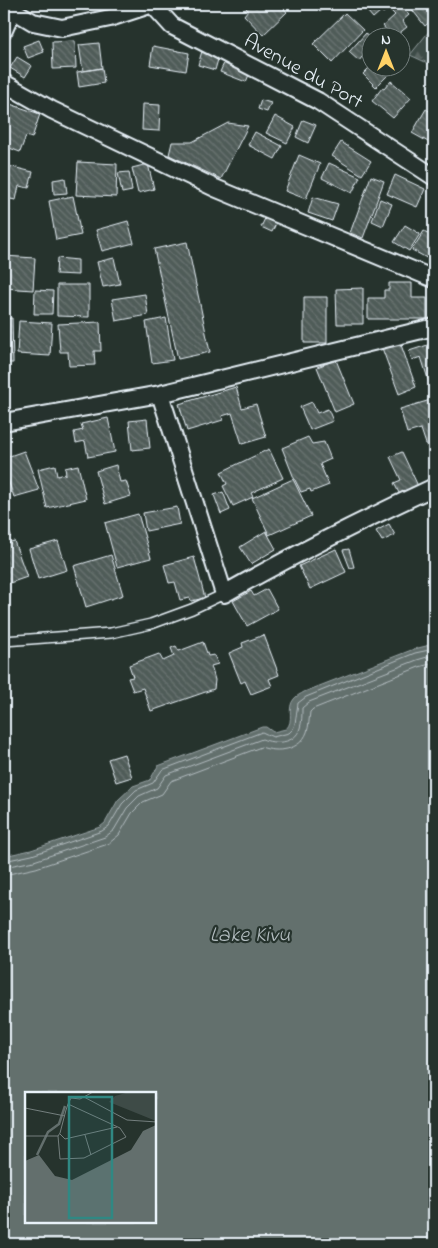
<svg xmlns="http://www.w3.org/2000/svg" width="438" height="1248" font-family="'Indie Flower',sans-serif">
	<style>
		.forest { fill: url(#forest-firs); stroke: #939ea0 }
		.water { fill: #636f6d; stroke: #98a3a5; fill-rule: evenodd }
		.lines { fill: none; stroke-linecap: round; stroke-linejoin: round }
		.shore { stroke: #b3bdc0; stroke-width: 1 }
		.building { fill: url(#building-back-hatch); stroke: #e8f1f8 }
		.service-casing { stroke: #e8f1f8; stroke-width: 12 }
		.minor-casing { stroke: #e8f1f8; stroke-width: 20 }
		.service { stroke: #26332d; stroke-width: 9 }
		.minor { stroke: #26332d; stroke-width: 16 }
		.labels { text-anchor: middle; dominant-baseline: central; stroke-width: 4.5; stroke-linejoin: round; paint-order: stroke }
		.street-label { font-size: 21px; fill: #e8f1f8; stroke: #26332d }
		.water-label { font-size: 22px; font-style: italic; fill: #b3bdc0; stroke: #26332d }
		.inset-river { fill: none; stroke: #636f6d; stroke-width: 2.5 }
		.inset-road { fill: none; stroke: #747f7e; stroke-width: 1 }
		.view { fill: #308883; fill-opacity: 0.15; stroke: #308883; stroke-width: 2.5 }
		.inset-edge { fill: none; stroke: #e8f1f8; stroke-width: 2.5 }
	</style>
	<defs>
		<pattern id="forest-firs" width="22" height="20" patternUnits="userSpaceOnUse" patternTransform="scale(1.25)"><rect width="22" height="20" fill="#3e4b47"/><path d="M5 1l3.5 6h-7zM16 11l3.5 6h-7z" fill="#5a6562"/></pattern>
		<pattern id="building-back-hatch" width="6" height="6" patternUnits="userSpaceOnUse" patternTransform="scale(1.25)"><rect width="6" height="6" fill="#505c59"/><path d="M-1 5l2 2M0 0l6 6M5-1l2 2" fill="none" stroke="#697472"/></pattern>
	</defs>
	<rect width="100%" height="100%" fill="#26332d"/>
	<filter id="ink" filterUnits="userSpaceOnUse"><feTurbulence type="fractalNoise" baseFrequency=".02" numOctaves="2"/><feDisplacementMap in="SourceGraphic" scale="10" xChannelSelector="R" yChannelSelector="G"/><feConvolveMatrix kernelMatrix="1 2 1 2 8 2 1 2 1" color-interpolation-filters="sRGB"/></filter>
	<g filter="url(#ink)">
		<!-- forest -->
		<path class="forest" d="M434,25V66L410,55Z"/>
		<!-- water -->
		<path class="water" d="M434,642V1244H4V856L31,850L100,827L105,823L118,800L133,786L150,780L158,766L262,727H266L273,732L286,729C295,721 286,708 294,699C296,696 301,694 304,692L414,649L426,646ZM26,1093H155V1222H26Z"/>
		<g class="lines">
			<!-- shore -->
			<path class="shore" d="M4,861L32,855L102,831L109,826L122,804L136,790L153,783L162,770L262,732L273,737L289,733L293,729L295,724L298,703L306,697L415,653L434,649
				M4,867L34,861L105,837L114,830L127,808L139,796L157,788L166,775L262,739C274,744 295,745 300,728C302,722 302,715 302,708L309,702L417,660L434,655
				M4,875L36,868L108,844L119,835L132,813L143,802L162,794L171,781L261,747C277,753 300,751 307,732C309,726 309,719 310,712L313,709L419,667L434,663"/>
		</g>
		<!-- building -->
		<path class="building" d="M248,4H279L287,12L263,35L244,15L248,10L245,7Z
			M312,4H329L320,12Z
			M363,4H394L383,13L381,11L373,18L362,5Z
			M399,4L409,15L402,21L407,27L393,38L383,26L395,15L391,11Z
			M414,4H426L434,13V18L425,26L410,7Z
			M345,13L363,30L332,63L313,44Z
			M366,33L370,38V61L369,63L362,57L359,61L349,52Z
			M39,40L44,52L28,58L23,46Z
			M75,41L76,68L53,69L52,42Z
			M99,43L102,68L83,71L79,45Z
			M153,46L189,53L186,71L150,65Z
			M202,51L219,56L215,70L198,65Z
			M17,57L32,66L25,77L10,68Z
			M225,61L251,70L246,82L220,72Z
			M370,67L388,68L392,71L376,87L363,74Z
			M102,68L104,83L79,87L77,72Z
			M391,81L411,98L393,118L372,101L382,88L384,89Z
			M261,100L271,103L267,112L258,109Z
			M4,102L40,114L32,138L26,136L20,152L4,146Z
			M143,104L160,105L159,131L142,130Z
			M426,109L434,114V136L430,143L412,133Z
			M275,116L295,127L287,143L266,133Z
			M303,120L316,125L308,143L296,137Z
			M228,123L248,126L221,179L169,155L172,142H192Z
			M255,132L282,146L275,159L248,145Z
			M341,142L371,161L362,175L332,156Z
			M299,155L320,164L306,199L285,191Z
			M78,162L117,164L116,197L76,195Z
			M329,163L360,177L352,193L322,178Z
			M148,164L154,189L138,193L132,168Z
			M4,165L33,172L29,188L19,186L16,200L4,198Z
			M129,172L132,191L122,193L118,173Z
			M395,175L425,189L417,207L387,194Z
			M371,176L384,181L363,238L350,233Z
			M65,178L67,193L54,194L53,180Z
			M73,196L81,235L56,240L49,201Z
			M313,197L338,204L332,221L308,213Z
			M380,199L392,204L383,226L372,221Z
			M268,212L279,217L272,232L261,227Z
			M128,221L134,243L102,251L96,230Z
			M405,225L420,234L409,251L394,242Z
			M424,231L434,237V262L412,250Z
			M187,242L210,352L178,359L154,249Z
			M4,256L35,258L33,290L4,288Z
			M57,258L78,260V275L56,274Z
			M114,258L120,284L103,287L97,262Z
			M389,283H412V298H427V319H368V298H384V290H389Z
			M57,285H89V317L57,316Z
			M363,288V324H337L336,289Z
			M35,290L53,291L52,314H34Z
			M145,294L148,315L116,321L112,299Z
			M304,297H327V343H304Z
			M12,318L13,363H4V319Z
			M166,318L173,360L152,363L146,322Z
			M19,321L52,323L50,356L17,354Z
			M100,322L101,351H94L95,365L69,366L68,352H60L58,324Z
			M400,342L416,387L399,394L382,348Z
			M434,343V383L430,385L421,357L412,360L409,351Z
			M336,360L354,404L335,412L317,367Z
			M236,387L242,408L256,404L266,437L242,444L232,413L222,416L223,420L187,431L179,404Z
			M434,399V445L427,447L421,429L407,433L400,409Z
			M312,402L317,413L328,409L333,421L310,430L300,407Z
			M108,418L115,452L88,457L85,441L76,443L74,432L83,430L81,424Z
			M147,419L150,448L132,450L129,421Z
			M308,437L312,444L324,442L331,459L320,464L329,485L311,492L310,489L301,492L294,478L282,448Z
			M269,449L283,478L251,493L253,497L233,506L223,486L227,484L221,472Z
			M24,451L39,490L14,497L4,469V458Z
			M402,452L418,486L400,495L394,483L401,480L390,457Z
			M55,465L57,476L66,474L65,468L78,465L86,499L47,508L38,469Z
			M116,465L120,482L126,481L131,496L105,504L96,471Z
			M293,479L311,516L269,535L252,498Z
			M223,492L230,510L221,514L214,495Z
			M177,507L180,524L146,531L143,513Z
			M138,514L151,558L117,567L105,523Z
			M4,521L11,536L4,540Z
			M389,524L395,535L382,541L376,531Z
			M266,531L276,549L251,564L240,547Z
			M14,541L27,577L4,585V544Z
			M58,541L67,570L38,579L29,549Z
			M336,549L346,572L310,589L299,566Z
			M349,549L354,567L350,568L343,550Z
			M111,555L123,595L86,607L74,566Z
			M194,557L205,598L191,601L190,598L180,600L175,582L169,583L164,565Z
			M267,589L278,609L247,626L233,601L251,591L254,596Z
			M264,635L279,675L269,679L272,686L251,694L245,681L241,683L229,653L243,647L242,643Z
			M203,642L208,656L214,655L218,664L211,666L215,680L214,689L151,711L143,688L133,691L128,678L133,677L129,665L159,654L163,661L174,656L171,648L176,646L179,651Z
			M124,754L132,777L116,782L108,759Z"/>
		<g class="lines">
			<!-- service casing -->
			<g class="service-casing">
				<path id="service" d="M4,641L111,633L151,624L192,609L224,594"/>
			</g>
			<!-- minor casing -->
			<g class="minor-casing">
				<path id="minor" d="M152,4L172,26L318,101L434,177
					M13,10L33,22L62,28L110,18L153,4
					M4,30L13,10
					M4,83L52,110L215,188L434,279
					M160,394L224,594C293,555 363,520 434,487
					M4,422L160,394L434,327"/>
			</g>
			<!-- service -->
			<use href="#service" class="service"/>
			<!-- minor -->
			<use href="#minor" class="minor"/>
		</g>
	</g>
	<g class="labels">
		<!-- street labels -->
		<g class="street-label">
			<text transform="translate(303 72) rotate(29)">Avenue du Port</text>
		</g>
		<!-- water labels -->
		<g class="water-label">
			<text x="250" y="936">Lake Kivu</text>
		</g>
	</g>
	<!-- overview -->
	<g transform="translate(25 1092)">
		<rect width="131" height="131" fill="#26332d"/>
		<path d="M104,0H131V29L84,10L90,4Z" fill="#3e4b47"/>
		<path d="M131,33V131H0V69L14,63L30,84L47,88L106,58L118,39Z" fill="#636f6d"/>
		<path class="inset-river" d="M12,63L23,40L34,32L40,14"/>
		<path class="inset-road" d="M59,5L102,28L132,30M46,6L55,7L68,0M43,12L95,36L101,45L59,66L35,67L33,44L35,41L41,18L43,12L46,6M0,16L40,24M35,42L40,47L92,35M60,43L66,63M0,44H33"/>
		<path class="view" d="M44,5H87V126H44Z"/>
		<rect width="131" height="131" class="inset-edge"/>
	</g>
	<!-- margin -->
	<rect width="438" height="1248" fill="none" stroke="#26332d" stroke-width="20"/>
	<rect x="10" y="10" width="418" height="1228" fill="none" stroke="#e8f1f8" stroke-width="2" filter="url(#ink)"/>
	<!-- north arrow -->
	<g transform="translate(386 52)"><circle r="24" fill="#26332d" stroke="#747f7e"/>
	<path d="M0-4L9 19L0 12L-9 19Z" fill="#ffd166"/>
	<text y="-8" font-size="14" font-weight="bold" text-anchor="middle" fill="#e8f1f8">N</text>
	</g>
</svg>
